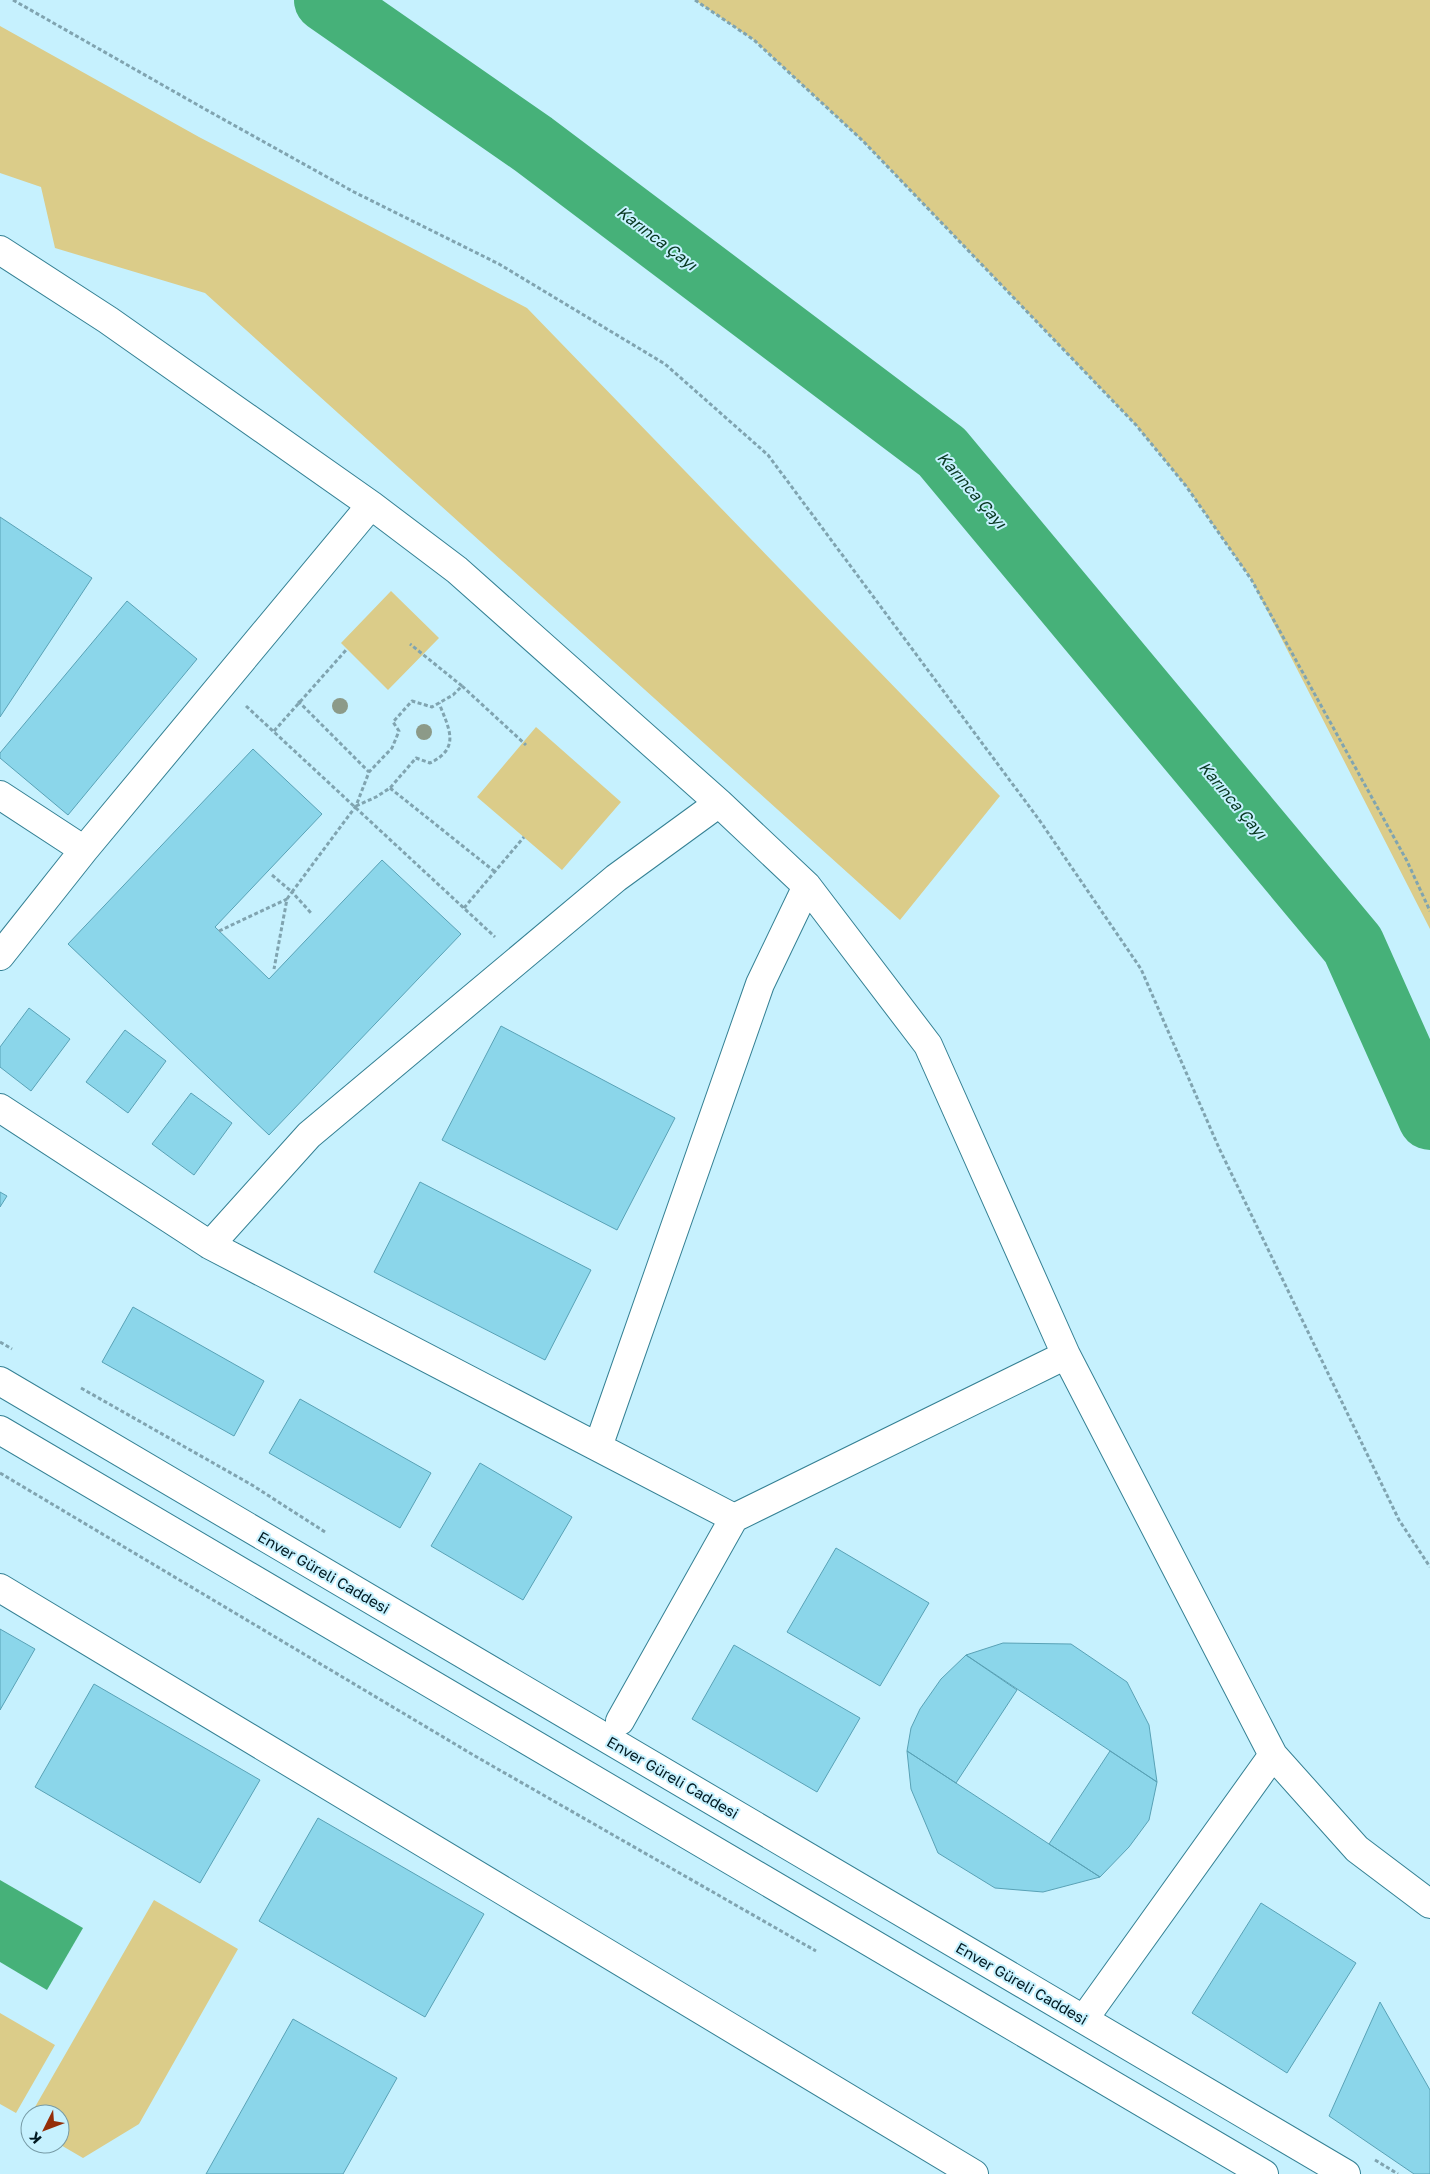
<svg xmlns="http://www.w3.org/2000/svg" width="1430" height="2174" font-family="'Golos Text',sans-serif">
<rect width="100%" height="100%" fill="#c6f1fe"/>
<path fill="#dbcc89" d="M695,0H1430V929L1251,579L1186,486L1136,425L863,141L754,40Z
M0,26L199,137L527,308L1000,796L900,920L205,293L55,248L41,187L0,173Z
M391,591L439,638L388,690L341,643Z
M536,727L621,802L562,870L477,797Z
M154,1900L238,1949L139,2124L83,2158L59,2144L60,2114H31Z
M0,2013L55,2045L16,2113L0,2104Z"/>
<path fill="#46b179" d="M0,1880L83,1928L47,1990L0,1962Z"/>
<g fill="none" stroke-linecap="round" stroke-linejoin="round">
<path stroke="#46b179" stroke-width="64" d="M326,0L533,144L942,452L1353,945L1430,1118"/>
</g>
<path fill="#8bd6ea" stroke="#59a2b6" d="M0,517L92,578L0,717Z
M127,601L197,659L68,815L0,758V753Z
M253,749L322,814L215,927L269,979L382,860L461,934L269,1135L68,944Z
M29,1008L70,1039L31,1091L0,1067V1047Z
M501,1026L675,1118L617,1230L442,1140Z
M125,1030L166,1061L128,1113L86,1082Z
M191,1093L232,1123L194,1175L152,1144Z
M420,1182L591,1270L545,1360L374,1272Z
M0,1192L7,1196L0,1207Z
M133,1307L264,1381L234,1436L102,1362Z
M300,1399L431,1473L400,1528L269,1453Z
M480,1463L572,1517L523,1600L431,1546Z
M836,1548L929,1603L880,1686L787,1632Z
M0,1629L35,1649L0,1710Z
M1003,1643L1071,1644L1127,1682L1149,1725L1157,1782L966,1655Z
M734,1645L860,1718L817,1792L692,1719Z
M966,1655L1017,1690L956,1783L907,1751L911,1728L920,1709L941,1679Z
M94,1684L260,1780L200,1883L35,1787Z
M907,1751L1049,1844L1100,1877L1043,1892L995,1888L938,1853L911,1789Z
M1110,1751L1157,1782L1149,1820L1129,1847L1100,1877L1049,1844Z
M318,1818L484,1914L425,2017L259,1921Z
M1261,1903L1356,1963L1287,2073L1192,2013Z
M1380,2002L1430,2090V2174H1414L1329,2116Z
M293,2019L397,2078L343,2174H206Z"/>
<g fill="none" stroke-linecap="round" stroke-linejoin="round">
<g stroke="#358194" stroke-width="30">
<path id="minor" d="M0,250L108,320L371,505
M0,795L84,850
M0,956L84,850L371,505L457,570L719,803
M0,1108L210,1245
M1066,1355L1273,1755L1357,1849L1430,1904
M598,1447L760,984L807,886
M0,1588L974,2174
M620,1721L734,1518L1066,1355L928,1045L807,886L719,803L616,878L309,1135L210,1245L734,1518
M1084,2019L1273,1755"/>
</g>
<g stroke="#358194" stroke-width="30">
<path id="primary" d="M0,1381L1346,2174
M0,1430L1264,2174"/>
</g>
<path stroke="#80a4b0" stroke-width="3" stroke-dasharray="4 2.5" stroke-linecap="butt" d="M13,0L203,108L354,192L499,264L665,364L768,455L1040,821L1141,969L1219,1148L1399,1520L1430,1567
M695,0L754,40L863,141L1136,425L1186,486L1251,579L1407,861L1430,911
M462,686L526,745
M298,701L369,772
M246,706L495,937
M274,731L347,649
M390,788L494,871
M356,806L376,797L390,788L416,758L430,763C461,748 449,729 439,703
M272,875L292,892L356,806L369,772L392,748L399,731L393,722L412,701L432,707L453,695L462,686L410,644
M287,899L292,892L312,914
M464,908L524,837
M219,931L287,899L274,969
M0,1342L12,1349
M81,1388L252,1485L325,1532
M0,1473L475,1756L816,1951
M1375,2160L1398,2174"/>
<use href="#minor" stroke="#fff" stroke-width="28"/>
<use href="#primary" stroke="#fff" stroke-width="28"/>
</g>
<g fill="#8c9a88">
<circle cx="340" cy="706" r="8"/>
<circle cx="424" cy="732" r="8"/>
</g>
<g text-anchor="middle" dominant-baseline="central" stroke-width="4" stroke-linejoin="round" paint-order="stroke">
<g font-size="15" fill="#001921" stroke="#c6f1fe">
<text transform="translate(324 1572) rotate(30)">Enver Güreli Caddesi</text>
<text transform="translate(673 1777) rotate(30)">Enver Güreli Caddesi</text>
<text transform="translate(1022 1983) rotate(30)">Enver Güreli Caddesi</text>
</g>
<g font-size="16" font-style="italic" fill="#083720" stroke="#c6f1fe">
<text transform="translate(657 238) rotate(37)">Karınca Çayı</text>
<text transform="translate(972 490) rotate(49)">Karınca Çayı</text>
<text transform="translate(1233 800) rotate(50)">Karınca Çayı</text>
</g>
</g>
<g transform="translate(45 2129) rotate(228)"><circle r="24" fill="#c6f1fe" stroke="#779ba6"/>
<path d="M0-4L9 19L0 12L-9 19Z" fill="#942e08"/>
<text y="-8" font-size="14" font-weight="bold" text-anchor="middle" fill="#001921">K</text>
</g>
</svg>
